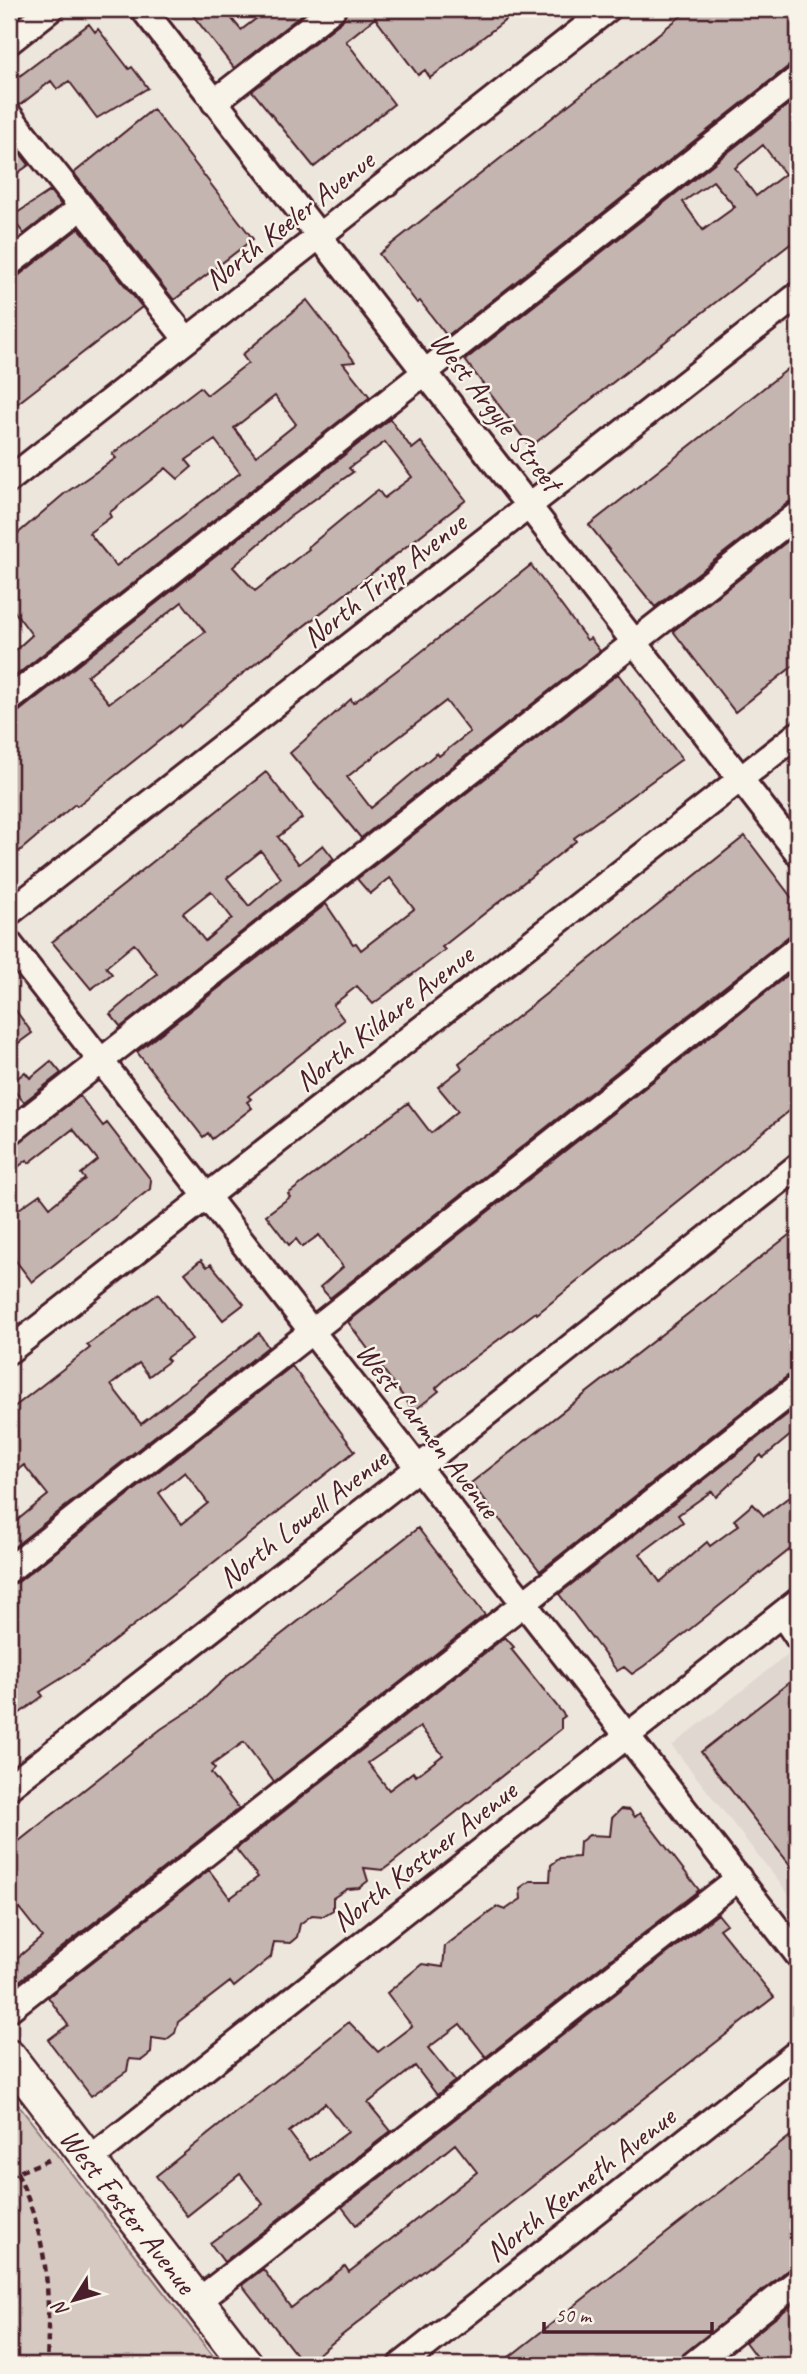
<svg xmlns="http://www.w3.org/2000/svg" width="807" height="2374" font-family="Caveat,sans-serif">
<rect width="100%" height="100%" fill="#ece6dd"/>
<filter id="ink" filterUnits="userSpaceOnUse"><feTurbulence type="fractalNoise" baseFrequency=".0143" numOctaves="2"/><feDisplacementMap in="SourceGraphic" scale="14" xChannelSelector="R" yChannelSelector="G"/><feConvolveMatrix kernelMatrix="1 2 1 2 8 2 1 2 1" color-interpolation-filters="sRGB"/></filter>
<g filter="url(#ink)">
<path fill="#e0d7d0" d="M798,1646V1906L672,1746Z"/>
<path fill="#d5c9c2" stroke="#907476" stroke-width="2" d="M9,2093L220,2365H9Z"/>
<path fill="#c4b5b0" stroke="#4a1f2b" stroke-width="2" fill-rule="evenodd" d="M188,9H224L241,30L269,9H309L234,68Z
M348,9H520L430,78L425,70L418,75L375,18L346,41L394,104L314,167L252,91L342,21Z
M690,9H798V63L789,66L447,336L420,301L417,303L379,254Z
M89,24L95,32L98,29L129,69L132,67L148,88L97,118L69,81L57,89L51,81L20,105L9,100V84Z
M798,97V238L530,447L465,360ZM763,145L785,174L756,196L735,168ZM713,181L735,207L703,230L683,202Z
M153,109L253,239L174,300L74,173Z
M9,139L29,165L9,179Z
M50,191L61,205L24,234L11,217Z
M79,228L142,307L9,410V279L18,276Z
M307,300L355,362L343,363L370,397L9,681V656L32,635L9,604V541L64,494L116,458L112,454L200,387L207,395L248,363L242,355ZM275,396L296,424L256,456L234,428ZM215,440L240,473L116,566L89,533L111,517L109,513L166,468L178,479L192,467L186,460Z
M798,361V499L789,502L655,607L589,525Z
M390,419L412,449L421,442L466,500L232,682L180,727L179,725L77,806L75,804L9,860V715L18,712ZM385,442L412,477L384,498L378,490L371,495L308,547L309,549L255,591L233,567L288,518L353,472L349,468ZM182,602L205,632L109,703L87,676Z
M798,533V662L735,712L673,631Z
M531,565L587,640L590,638L600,651L361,838L290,753L351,699L353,703L360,698L416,656ZM446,701L470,732L439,756L437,753L371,808L347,777Z
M618,674L682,759L574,838L576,841L442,947L445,950L373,1004L357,986L333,1005L344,1020L248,1096L251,1099L247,1102L252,1108L212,1139L208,1133L203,1137L137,1052L326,904L353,944L356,943L361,950L414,909L390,878L370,894L357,879Z
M266,772L302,818L278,837L299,864L323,845L334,859L121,1027L110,1014L157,974L137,947L134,944L106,967L112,974L91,989L52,942ZM261,851L281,878L249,906L227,878ZM211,891L232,918L205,941L183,913Z
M745,836L798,906V933L789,936L330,1298L320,1287L343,1267L319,1235L302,1247L296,1239L289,1245L266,1215L290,1197L288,1194L408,1103L431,1133L458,1111L438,1087L462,1068L459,1063Z
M798,967V1104L537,1314L536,1312L447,1378L436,1388L439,1391L414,1411L348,1322Z
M9,1001L32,1033L9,1050Z
M51,1061L61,1073L24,1102L9,1085L25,1072L30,1078Z
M80,1096L103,1126L107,1123L151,1180L150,1189L32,1282L9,1252V1216L40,1194L50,1207L85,1179L81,1174L98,1160L73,1129L29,1163L27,1160L9,1174V1150Z
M798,1228V1291L791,1297L798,1310V1372L789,1375L540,1571L471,1483Z
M201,1260L207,1267L211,1264L244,1304L223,1320L185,1273Z
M158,1294L192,1339L166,1358L169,1361L149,1376L139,1363L111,1385L141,1424L259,1333L268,1347L9,1551V1527L48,1495L24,1465L9,1477V1411L90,1348L87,1345Z
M292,1366L355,1451L86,1663L40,1692L43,1696L9,1721V1585L18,1582ZM185,1472L208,1503L182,1524L159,1493Z
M798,1406V1429L763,1458L761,1455L716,1497L712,1491L678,1515L683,1522L640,1554L660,1582L707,1542L710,1546L739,1525L734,1520L753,1504L764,1516L789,1497L798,1509V1543L644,1666L632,1674L624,1667L617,1671L559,1594Z
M418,1528L485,1615L274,1782L244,1742L212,1765L215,1769L211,1773L239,1809L9,1989V1965L42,1937L19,1908L9,1916V1849L161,1729L195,1707L228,1676Z
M505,1637L514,1647L511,1649L565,1716L561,1719V1729L391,1864L383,1870L364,1868L368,1881L359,1888L347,1889L333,1898V1910L323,1916L312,1915L300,1924L297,1937L290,1943L274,1942L271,1957L234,1987L230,1982L178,2022L175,2033L166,2040L152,2038L151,2053L142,2060L129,2059L127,2071L91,2096L48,2040L68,2025L48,1997L209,1870L230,1898L258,1877L236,1849ZM420,1727L443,1755L416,1776L413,1772L389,1790L368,1763Z
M791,1681L798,1691V1875L701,1752Z
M621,1809L630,1810L635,1817L640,1813L699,1890L486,2057L460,2024L428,2048L455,2081L437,2095L415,2066L368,2103L391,2131L224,2262L210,2243L263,2204L240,2174L187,2216L156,2176L349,2022L378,2052L412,2026L387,1993L422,1964L443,1967L445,1946L497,1907L505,1910L521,1899L520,1888L530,1881H550L551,1865L560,1858L579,1857L580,1842L589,1835L610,1836L612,1818ZM325,2103L348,2132L310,2160L289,2132Z
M718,1914L726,1924L719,1929L774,1997L304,2365L242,2285L263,2269L291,2308L345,2266L349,2272L477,2172L455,2144L356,2225L342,2207Z
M798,2130V2266L789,2269L671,2365H499Z
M798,2300V2365H762L745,2342Z"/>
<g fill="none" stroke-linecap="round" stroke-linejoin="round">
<g stroke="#4a1f2b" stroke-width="30">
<path id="minor" d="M143,9L798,853
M9,42L51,9
M214,102L333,9
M9,115L187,340
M9,264L82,207
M9,480L608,9
M9,700L798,78
M9,913L798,295
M9,943L798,1955
M9,1133L798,514
M9,1351L798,734
M9,1570L798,948
M782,1614L798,1638
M9,1787L418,1468L798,1166
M9,2009L798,1387
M89,2160L798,1601
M198,2301L739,1878
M401,2365L798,2052
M692,2365L798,2281"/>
</g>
<g stroke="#4a1f2b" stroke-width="37">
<path id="major" d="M9,2056L247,2365"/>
</g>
<path stroke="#4a1f2b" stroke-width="4.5" stroke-dasharray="7 5" stroke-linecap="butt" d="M17,2173C49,2241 50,2292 47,2365
M9,2176L51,2159"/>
<use href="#minor" stroke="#f7f3e8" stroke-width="24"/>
<use href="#major" stroke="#f7f3e8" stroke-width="32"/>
</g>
</g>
<g text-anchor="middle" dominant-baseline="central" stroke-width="5" stroke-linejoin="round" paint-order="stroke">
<g font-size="30" fill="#4a1f2b" stroke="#f7f3e8">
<text transform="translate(289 220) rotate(-38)">North Keeler Avenue</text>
<text transform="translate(496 411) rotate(52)">West Argyle Street</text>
<text transform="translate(384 580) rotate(-38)">North Tripp Avenue</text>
<text transform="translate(384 1018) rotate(-38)">North Kildare Avenue</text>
<text transform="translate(428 1430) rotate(52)">West Carmen Avenue</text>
<text transform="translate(303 1518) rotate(-38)">North Lowell Avenue</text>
<text transform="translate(424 1856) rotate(-38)">North Kostner Avenue</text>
<text transform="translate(580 2184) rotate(-38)">North Kenneth Avenue</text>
<text transform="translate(128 2211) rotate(52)">West Foster Avenue</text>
</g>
</g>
<rect width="807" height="2374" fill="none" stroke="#f7f3e8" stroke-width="35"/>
<rect x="18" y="18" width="772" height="2339" fill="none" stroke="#4a1f2b" stroke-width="2.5" filter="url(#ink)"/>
<g transform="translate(74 2300) rotate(233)" stroke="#f7f3e8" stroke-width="5" paint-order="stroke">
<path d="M0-5L12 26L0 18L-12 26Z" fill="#4a1f2b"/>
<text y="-10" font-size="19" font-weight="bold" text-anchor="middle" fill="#4a1f2b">N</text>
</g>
<path d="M544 2322v10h168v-10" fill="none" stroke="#4a1f2b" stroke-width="3.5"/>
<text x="555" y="2322" font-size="21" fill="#4a1f2b" stroke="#f7f3e8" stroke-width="5" paint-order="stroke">50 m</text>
</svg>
